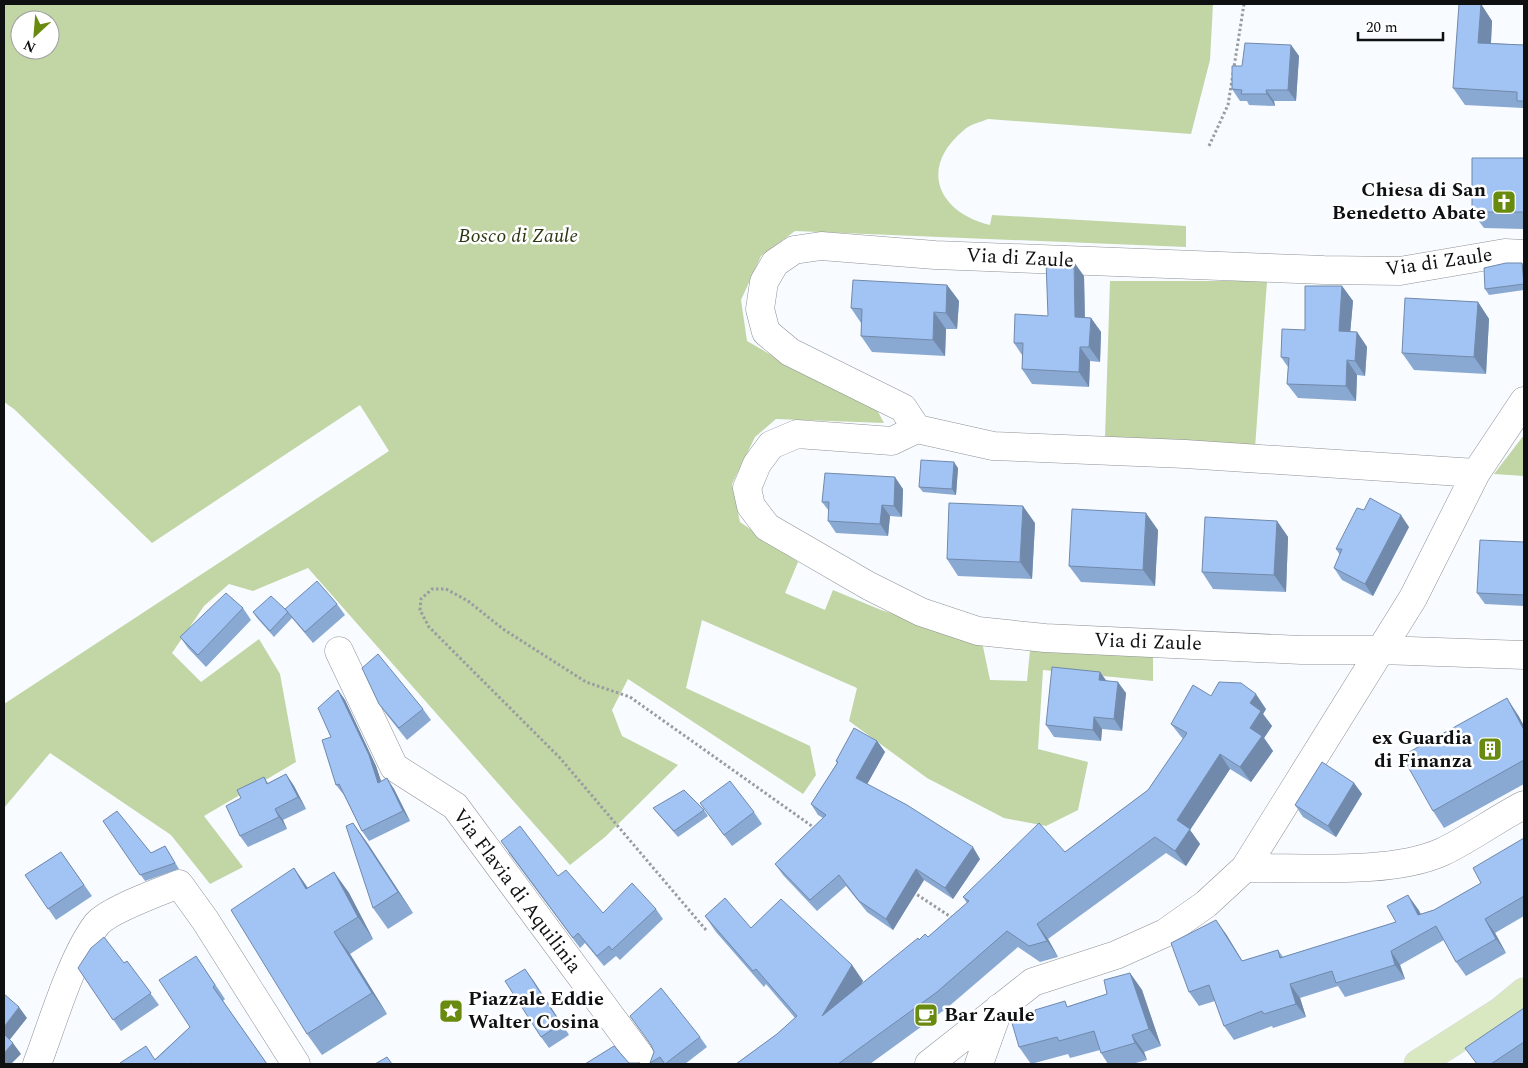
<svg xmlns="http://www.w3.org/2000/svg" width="1528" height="1068" font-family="Spectral,serif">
<rect width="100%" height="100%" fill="#f8fbff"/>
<path fill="#c1d5a5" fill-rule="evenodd" d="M4,4H1213L1210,60L1191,134L988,119C981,122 970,124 964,130C918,168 938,212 990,225L992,215L1186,226V247L795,231L761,256L741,300L747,341L785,363L875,406L884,423L776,419L755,437L732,484L740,522L798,562L785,593L825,610L833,590L881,610L982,642L990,680L1027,681L1030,650L1153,657V681L1043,670L1038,749L1088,762L1078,810L1046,826L1004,818L927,778L849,721L857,688L702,620L686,688L810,746L816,775L803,794L628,679L612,710L622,736L678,765L605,837L570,865L308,568L253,591L229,584L204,606L172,653L201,682L259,639L280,674L296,762L204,816L243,867L210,884L171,835L50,753L4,808V704L389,451L360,405L152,543L14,409L4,402ZM20,20H50V50H20Z
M1110,281H1267L1255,448L1105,438Z
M1524,435V476L1494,474Z"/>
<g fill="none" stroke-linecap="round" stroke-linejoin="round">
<g stroke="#8f9195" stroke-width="29">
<path id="minor" d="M917,429L892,441L797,434L771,445L757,464L747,488L751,506L767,527L869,586L921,612L978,631L1045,638L1301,650H1381L1524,655
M1476,473L1185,454L993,446L917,429L903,408L790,352L766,332L760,309L764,282L775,263L794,250L821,246L935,255L1324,270L1400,271L1505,253L1524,254
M339,651L394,767L455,806L646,1064
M1245,868C1302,867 1391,875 1442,852C1470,839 1496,819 1524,805
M37,1064C52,1025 72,956 97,924C109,910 161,891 179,884L205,920L296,1064
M929,1064L1033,982L1116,955L1165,933L1206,904L1245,868L1413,598L1476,473L1524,401
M979,1064L999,1008"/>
</g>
<g stroke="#d9d9d9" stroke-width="29">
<path id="major" d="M1418,1064L1501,1011L1524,992"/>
</g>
<path stroke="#9a9da0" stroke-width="3" stroke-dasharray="2.5 2.5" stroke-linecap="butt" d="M1209,146L1228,105L1244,4
M913,892L954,919
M706,930L560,758L429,627L420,610L421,599L432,589H446L468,601L503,629L586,682L630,697L816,829"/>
<use href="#minor" stroke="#fff" stroke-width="28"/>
<use href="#major" stroke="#d9e8c0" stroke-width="28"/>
</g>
<path fill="#8aa9d2" d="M1481,4L1492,21L1491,43L1524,45V111L1523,108L1465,105L1453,88Z
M1291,45L1299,56L1296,101H1274L1275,106L1249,105L1247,101H1240L1232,89L1242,66Z
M1524,158V229L1484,228L1472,212Z
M1524,267V290L1489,295L1485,289Z
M1084,276L1085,317L1091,318L1101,332L1100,362L1090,361L1089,387L1032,384L1022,369V355L1014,343L1048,316Z
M947,285L959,301L957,329H946L945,356L872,352L861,336V323L851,308Z
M1342,286L1353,301L1350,332H1357L1367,347L1365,376L1357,375L1356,401L1298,398L1287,384L1288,367L1281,357Z
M1478,302L1489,319L1486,374L1414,370L1402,353Z
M958,468L956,495L923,492L919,487Z
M903,489L902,517L890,516L888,536L836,533L828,521L829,511L822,502Z
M1277,521L1288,537L1286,592L1213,589L1202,572Z
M1035,523L1032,579L958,576L947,559Z
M1409,527L1373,596L1342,580L1334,568L1340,555L1336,549Z
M1158,530L1155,586L1081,582L1069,566Z
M1524,542V606L1485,604L1477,593Z
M337,604L345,615L313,643L292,618L274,637L257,618L253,612Z
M243,608L251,620L206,667L188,648L180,637Z
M1100,672L1106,681L1126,693L1122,731L1102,729L1101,741L1054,737L1046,725Z
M338,690L345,700L376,766L381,781L394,789L410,821L369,841L362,831L344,795L336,785L331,737Z
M1211,696L1266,709L1263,714L1272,726L1264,738L1273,751L1251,782L1230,769L1190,830L1200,844L1186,866L1166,853L1048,939L1058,957L1040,962L1018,947L947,1008L870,1064H736L777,1034L795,1018L766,984L764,987L716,932L705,916L751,928L852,965L863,981L861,984L919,940L928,937L967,903L963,897L1065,852L1148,790L1183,739L1171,724Z
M379,704L423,709L431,720L407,740L387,715Z
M1518,715L1524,726V784L1444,828L1433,811Z
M877,741L885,752L867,784L980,859L953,899L924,880L893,930L867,912L846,886L817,911L783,875L775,864L823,818L818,815L811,804L837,763L836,761Z
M286,774L294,786L306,809L283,820L287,829L248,847L240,836L241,798L264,777L268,783Z
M1354,783L1362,794L1336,837L1303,817L1295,805Z
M700,803L754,812L762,824L732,846Z
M653,808L704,810L708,816L678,837L658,814Z
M103,821L151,853L165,846L179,869L145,881Z
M353,823L368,844L413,913L388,929L373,908Z
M1524,838V916L1495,933L1506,953L1466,976L1456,962L1444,940L1400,965L1405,979L1345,997L1338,986L1300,998L1306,1017L1273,1028L1272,1026L1234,1040L1224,1026L1215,1001L1199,1006L1189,992L1226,934L1242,961L1278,950L1283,957L1396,922L1418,909L1421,914L1434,910L1481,883Z
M61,852L92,896L56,920L25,875Z
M508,852L558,876L603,913L656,909L663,919L620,960L616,956L604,966L585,943L580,948Z
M294,868L308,888L334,872L349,893L373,939L350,954L387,1014L322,1055L307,1034Z
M196,956L225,999L223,1001L267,1064H121L155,1059L190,1027Z
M127,961L159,1005L121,1031L78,968L124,963Z
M1130,973L1142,990L1161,1046L1144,1052L1147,1060L1132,1064H1108L1101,1053L1100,1050L1070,1058L1068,1054L1031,1064L1019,1047L1069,1006L1107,994Z
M533,980L569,1035L549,1048L541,1037Z
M1524,1008V1064H1477Z
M700,1037L707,1047L685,1064H651L650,1063L654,1052Z"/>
<path fill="#7189ab" d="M1481,4L1492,21L1490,60L1478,43Z
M1291,45L1299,56L1296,101L1288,90Z
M1266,90L1274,101L1275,106L1267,94Z
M1074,262L1084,276L1085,332L1075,317Z
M1522,263L1524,267V284Z
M947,285L959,301L957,329L946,313Z
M1342,286L1353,301L1349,346L1339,331Z
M1478,302L1489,319L1486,374L1474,357Z
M934,312L946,329L945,356L933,340Z
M1091,318L1101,332L1100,362L1089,347Z
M1357,332L1367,347L1365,376L1355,361Z
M1080,347L1090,361L1089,387L1079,372Z
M1347,360L1357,375L1356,401L1346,386Z
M954,462L958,468L956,495L952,489Z
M895,477L903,489L902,517L894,506Z
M882,505L890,516L888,536L880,524Z
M1023,506L1035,523L1032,579L1020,562Z
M1146,513L1158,530L1155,586L1143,570Z
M1401,515L1409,527L1373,596L1365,584Z
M1277,521L1288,537L1286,592L1274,575Z
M1100,672L1108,683L1099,680Z
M1118,682L1126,693L1122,731L1114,719Z
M338,690L345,700L376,766L385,793L378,783Z
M1256,694L1266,709L1263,714L1272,726L1264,738L1273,751L1251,782L1240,767L1250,728V703Z
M1507,698L1518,715L1524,726V730Z
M1094,717L1102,729L1101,741L1093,730Z
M877,741L885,752L864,790L856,778Z
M1220,754L1230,769L1190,830L1200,844L1186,866L1175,851L1177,820Z
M286,774L294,786L306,809L298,797Z
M387,778L394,789L410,821L403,811Z
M1354,783L1362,794L1336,837L1328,826Z
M275,809L283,820L287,829L279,817Z
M353,823L368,844L413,913L398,892Z
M973,847L980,859L953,899L945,888Z
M294,868L309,890L306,889Z
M916,869L924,880L893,930L886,919Z
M334,872L349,893L373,939L358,917Z
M1408,895L1418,909L1428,929L1418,915Z
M1485,919L1495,933L1506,953L1496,939Z
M1216,920L1226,934L1251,975L1242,961Z
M1037,924L1048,939L1058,957L1047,941Z
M334,932L350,954L387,1014L372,993Z
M1391,951L1400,965L1405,979L1395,965Z
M852,965L863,981L832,1031L822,1016Z
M525,969L533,980L569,1035L561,1024Z
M1130,973L1142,990L1161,1046L1149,1029Z
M1290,984L1300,998L1306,1017L1296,1004Z
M19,1007L27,1018L8,1042L4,1036V1027Z
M1132,1035L1144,1052L1147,1060L1135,1043Z
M13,1043L21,1054L11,1064H4V1053Z"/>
<path fill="#a1c4f4" stroke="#7189ab" d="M1459,4H1481L1478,43L1524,45V101H1517V92L1453,88Z
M1245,43L1291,45L1288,90H1266L1267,94H1241L1242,90L1232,89V66H1242Z
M1472,158H1524V212H1472Z
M1046,261L1074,262L1075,317L1091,318L1089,347H1080L1079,372L1022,369L1023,343H1014L1015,314L1048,316Z
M1506,263H1522L1524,284L1485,289L1484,268Z
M853,280L947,285L946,313L934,312L933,340L861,336L862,309L851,308Z
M1305,286H1342L1339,331L1357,332L1355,361L1347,360L1346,386L1287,384L1289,358L1281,357L1282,329L1305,330Z
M1405,298L1478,302L1474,357L1402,353Z
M921,460L954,462L952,489L919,487Z
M825,473L895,477L894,506L882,505L880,524L828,521L829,502H822Z
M1370,498L1401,515L1365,584L1334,568L1342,549H1336L1357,508L1364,510Z
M949,503L1023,506L1020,562L947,559Z
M1072,509L1146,513L1143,570L1069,566Z
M1205,517L1277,521L1274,575L1202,572Z
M1480,540L1524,542V595L1477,593Z
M317,581L337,604L305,632L285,609Z
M226,593L243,608L198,655L180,637Z
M271,596L285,609L288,612L270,631L253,612Z
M378,654L423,709L399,728L379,704L362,668Z
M1052,667L1100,672L1099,680L1118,682L1114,719L1094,717L1093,730L1046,725Z
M1219,682L1241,683L1256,694L1250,703L1261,711L1250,728L1262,736L1240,767L1220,754L1177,820L1190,829L1175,851L1155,837L1037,924L1047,941L1029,946L1007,931L937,992L838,1064H736L777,1034L797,1016L756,969L753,971L705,916L725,898L751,928L781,899L852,965L822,1016L918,938L919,940L925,934L928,937L969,901L963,897L1039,823L1065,852L1148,790L1187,733L1171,724L1193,685L1211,696Z
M338,690L369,755L378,783L387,778L403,811L362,831L339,784L336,785L322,740L331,737L318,708Z
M1507,698L1524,730V760L1433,811L1402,756Z
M854,728L877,741L856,778L907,805L973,847L945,888L916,869L886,919L859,901L839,875L810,900L775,864L826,815L811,804L838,762L836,761Z
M1322,762L1354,783L1328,826L1295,805Z
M286,774L298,797L275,809L279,817L240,836L226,806L241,798L237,790L264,777L267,784Z
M730,781L754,812L724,835L700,803Z
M684,790L704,810L674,831L653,808Z
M117,811L151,853L165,846L175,863L140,875L103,821Z
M353,823L398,892L373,908L346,826Z
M520,826L558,876L566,870L603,913L632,883L656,909L612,950L609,946L597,956L578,933L573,938L501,841Z
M1524,838V896L1485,919L1496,939L1456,962L1436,926L1391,951L1395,965L1336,983L1332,971L1290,984L1296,1004L1264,1014L1262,1011L1224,1026L1209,985L1189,992L1171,943L1216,920L1242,961L1278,950L1280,958L1396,922L1387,906L1408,895L1418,915L1434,910L1481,883L1473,868Z
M61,852L84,885L48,909L25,875Z
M294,868L306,889L334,872L358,917L334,932L372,993L307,1034L231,910Z
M104,937L124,963L127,961L151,993L113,1020L78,968L91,948Z
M196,956L215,985L213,987L267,1064H193L192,1063L190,1064H121L120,1063L146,1046L155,1060L190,1027L159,980Z
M525,969L561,1024L541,1037L505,981Z
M1130,973L1149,1029L1132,1035L1135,1043L1101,1053L1094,1031L1059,1041L1057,1037L1019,1047L1012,1023L1036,1016L1035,1010L1065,1001L1067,1007L1107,994L1104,980Z
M661,988L700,1037L665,1064L660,1057L650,1063L654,1052L651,1045L630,1016Z
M4,994L19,1007L4,1027Z
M1524,1008V1042L1491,1064H1477L1465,1048Z
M4,1034L13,1043L4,1053Z
M614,1046L629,1063H640L638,1064H585Z
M387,1057L392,1064H375Z"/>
<defs>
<g id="church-square" transform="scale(1.25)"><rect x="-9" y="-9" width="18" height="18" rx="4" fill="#688a0f" stroke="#fff"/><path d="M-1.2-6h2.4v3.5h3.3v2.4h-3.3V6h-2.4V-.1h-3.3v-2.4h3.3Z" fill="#fff"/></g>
<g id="building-square" transform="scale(1.25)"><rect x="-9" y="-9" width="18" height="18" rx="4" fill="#688a0f" stroke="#fff"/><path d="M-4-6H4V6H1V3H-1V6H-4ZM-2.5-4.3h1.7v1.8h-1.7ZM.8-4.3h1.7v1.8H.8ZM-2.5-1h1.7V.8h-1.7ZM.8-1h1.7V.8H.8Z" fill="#fff"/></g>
<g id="sight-square" transform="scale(1.25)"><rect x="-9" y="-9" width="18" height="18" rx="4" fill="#688a0f" stroke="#fff"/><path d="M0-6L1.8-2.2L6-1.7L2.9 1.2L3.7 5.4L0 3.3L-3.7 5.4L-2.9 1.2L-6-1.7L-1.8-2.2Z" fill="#fff"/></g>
<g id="cafe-square" transform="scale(1.25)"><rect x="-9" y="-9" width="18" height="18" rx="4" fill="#688a0f" stroke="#fff"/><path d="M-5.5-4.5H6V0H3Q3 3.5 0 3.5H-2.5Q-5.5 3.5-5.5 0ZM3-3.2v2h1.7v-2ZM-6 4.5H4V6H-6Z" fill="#fff"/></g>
</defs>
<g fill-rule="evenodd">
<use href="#church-square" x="1504" y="202"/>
<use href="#building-square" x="1490" y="749"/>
<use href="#sight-square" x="451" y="1011"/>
<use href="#cafe-square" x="926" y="1015"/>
</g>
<g text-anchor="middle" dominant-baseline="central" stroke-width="5" stroke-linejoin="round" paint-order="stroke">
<g font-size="20" font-weight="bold" fill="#0f1012" stroke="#fff" text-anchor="end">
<text x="1486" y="190">Chiesa di San<tspan x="1486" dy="23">Benedetto Abate</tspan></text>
<text x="1472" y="738">ex Guardia<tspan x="1472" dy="23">di Finanza</tspan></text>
<text x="468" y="999" text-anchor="start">Piazzale Eddie<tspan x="468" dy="23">Walter Cosina</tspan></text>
<text x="944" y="1015" text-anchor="start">Bar Zaule</text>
</g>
<g font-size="20" font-style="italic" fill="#2c3a12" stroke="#fff">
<text x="518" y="236">Bosco di Zaule</text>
</g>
<g font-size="20" fill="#0f1012" stroke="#fff">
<text transform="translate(1020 258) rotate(3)">Via di Zaule</text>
<text transform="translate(1439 262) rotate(-8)">Via di Zaule</text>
<text transform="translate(1148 642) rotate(2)">Via di Zaule</text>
<text transform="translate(517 891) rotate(53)">Via Flavia di Aquilinia</text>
</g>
</g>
<rect width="1528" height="1068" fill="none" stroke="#0f1012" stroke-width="10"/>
<g transform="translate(35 35) rotate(206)"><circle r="24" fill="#ffffff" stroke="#9f9fa0"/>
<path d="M0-4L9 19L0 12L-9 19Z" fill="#688a0f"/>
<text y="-8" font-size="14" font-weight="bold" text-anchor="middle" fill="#0f1012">N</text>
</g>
<path d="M1358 32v8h85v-8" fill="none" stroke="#0f1012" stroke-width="2.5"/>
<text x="1366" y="32" font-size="15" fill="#0f1012" stroke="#ffffff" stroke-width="4" paint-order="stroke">20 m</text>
</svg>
